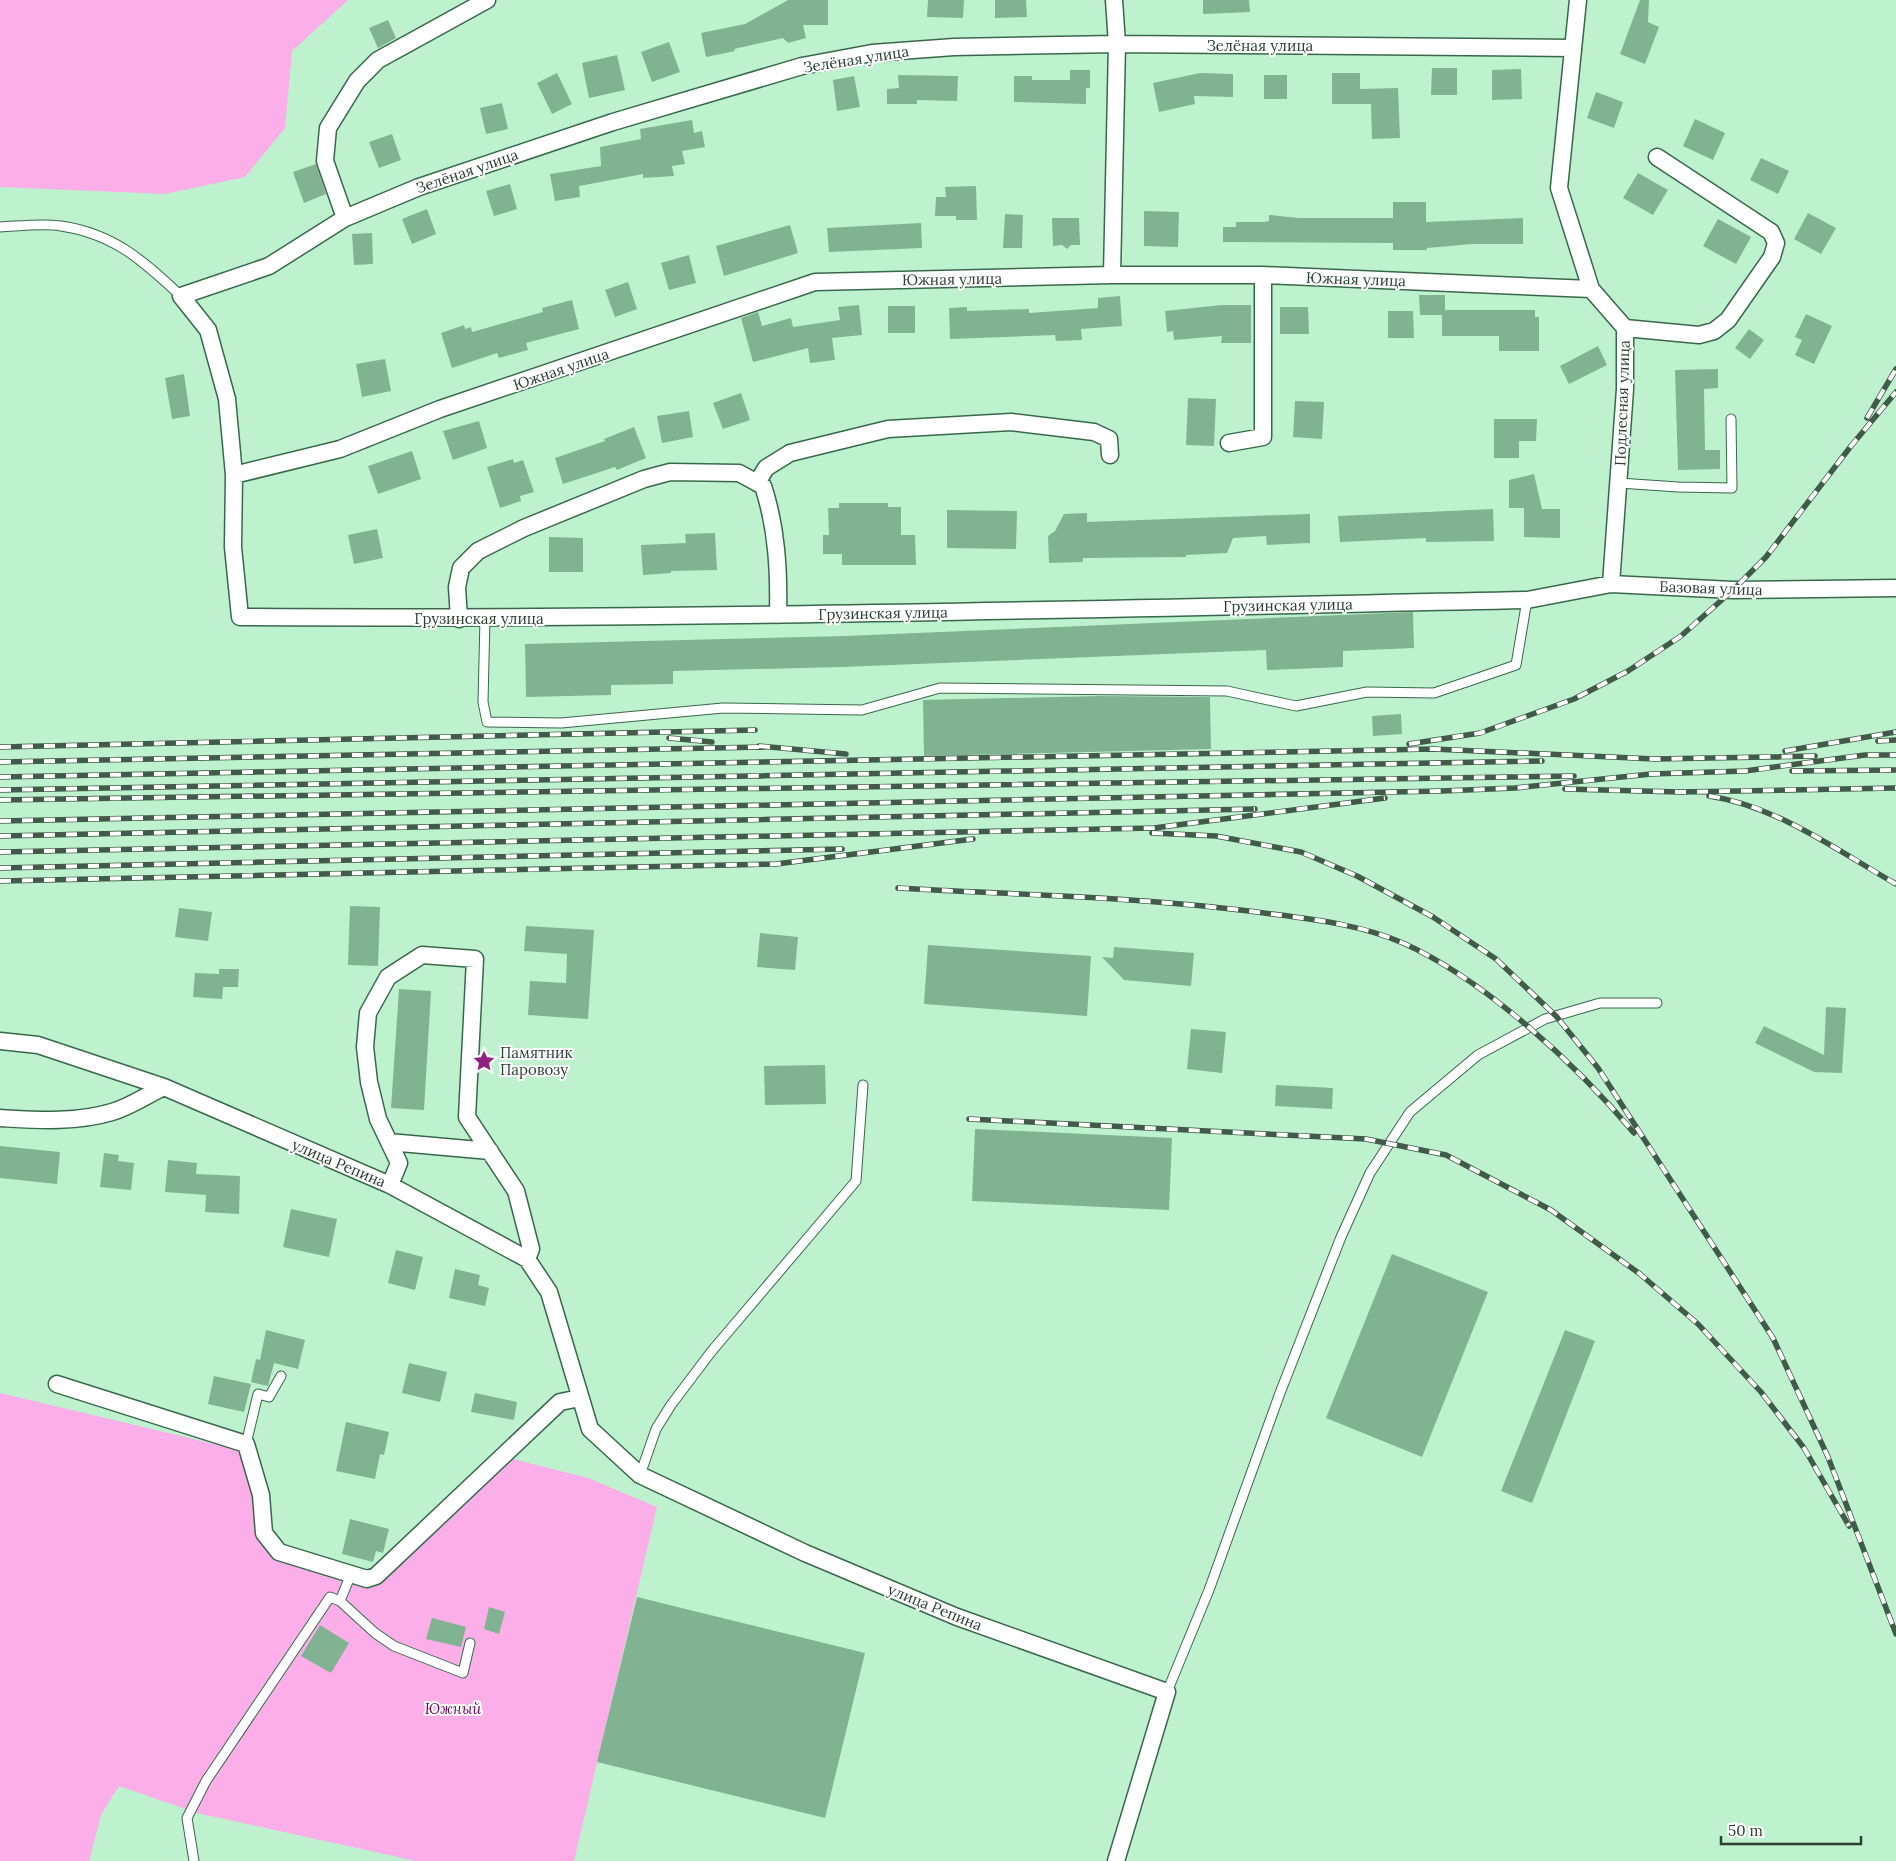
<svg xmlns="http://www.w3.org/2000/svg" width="1896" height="1861" font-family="Lora,serif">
<rect width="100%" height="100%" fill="#bef2cf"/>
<path fill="#fbaee8" d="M0,0H348L292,51L285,128L245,177L165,194L0,187Z
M0,1393L248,1452L279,1552L367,1579L509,1458L588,1478L657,1507L574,1861H416L197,1813L119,1786L101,1815L89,1861H0Z"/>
<path fill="#81b393" d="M788,0H828V25H803L806,38L788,43L783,38L734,49L735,51L706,57L701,33L745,24Z
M928,0H964L963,18L927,17Z
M995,0H1026L1027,17L995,18Z
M1203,0H1249L1250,12L1203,14Z
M1640,0H1649L1648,22L1659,27L1645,64L1620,54Z
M388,20L396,38L378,48L369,28Z
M669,42L680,72L652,82L641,52Z
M617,55L625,90L589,98L582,63Z
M1432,68H1457V95H1431Z
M1521,69L1522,99L1492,100V70Z
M1070,70H1090V88H1086V104L1014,102V76H1032V80H1070Z
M557,73L572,104L552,114L537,83Z
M1200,73L1233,74V97L1194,96L1195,104L1159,112L1153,83Z
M1332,73H1360V89L1398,88L1400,138L1372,139L1371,104H1332Z
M898,75L958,76L957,101L917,100V104H887V89L899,88Z
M1264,75H1287V99H1264Z
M854,76L860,107L837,111L833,80Z
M1596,92L1623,102L1614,128L1587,118Z
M502,103L508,129L486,134L480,108Z
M1695,119L1725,133L1713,160L1683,146Z
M692,120L694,133L702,131L705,147L682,151L685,164L672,166L674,176L643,178V174L579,186L580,197L555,201L550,174L601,166L600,147L641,139L640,129Z
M392,134L401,160L379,168L369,142Z
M1761,158L1789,171L1778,194L1750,180Z
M316,164L326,194L304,203L293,172Z
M1638,173L1668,190L1653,215L1623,198Z
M510,184L517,209L494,216L486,191Z
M976,186L977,220H956V216H935L936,197H946L945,187Z
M1393,202H1426V222L1523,218V244H1472L1427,248V250H1393V243L1223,242V227H1236V222H1264L1269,221V215L1299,218H1393Z
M427,209L436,234L412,244L402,219Z
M1144,211L1179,212L1178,247L1144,246Z
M1808,213L1836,228L1821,254L1794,239Z
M1005,214L1023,215L1022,248H1003Z
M1052,218H1079L1080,245H1071L1067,249L1062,245L1053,246Z
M1718,219L1751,237L1736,264L1703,246Z
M921,223L922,248L829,252L827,228Z
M790,225L798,253L724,276L716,246Z
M372,233L373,264L354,265L352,234Z
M689,255L696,283L669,290L661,263Z
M628,282L637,309L615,317L605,290Z
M1419,295H1445V310H1535V317H1539V351H1499V336H1442V315H1420Z
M1120,296L1122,326L1081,329L1082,340L1056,341L1055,335L950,339L949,308L967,307V311L1029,309V313L1098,308V298Z
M572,300L579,329L526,343L528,350L499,358L497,353L452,368L441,333L464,325L465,329L471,327L472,332L543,312L542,308Z
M859,305L862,335L832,338L835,360L810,363L808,348L753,362L741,318L758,312L762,326L791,318L793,327L840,320L838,307Z
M1222,305H1251V343H1221L1222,336L1174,340L1173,331L1167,332L1165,311Z
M888,306H915V333H888Z
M1280,307H1308L1309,334H1280Z
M1388,311H1413L1414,338H1388Z
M1806,314L1832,326L1814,364L1795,355L1802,340L1795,337Z
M1749,329L1764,340L1750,359L1735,348Z
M1598,346L1607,365L1569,384L1560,366Z
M385,359L391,391L362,397L356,364Z
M1718,369V388L1704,389L1705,450H1720V469L1678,470L1675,370Z
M184,374L190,416L172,419L165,378Z
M741,393L750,420L723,429L713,403Z
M1188,398L1216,399L1214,446L1186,445Z
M1295,401L1324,402L1322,439L1293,437Z
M689,411L693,437L662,443L657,416Z
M1494,419H1537L1536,441H1519V458H1494Z
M479,421L487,448L453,460L443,431Z
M634,427L646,458L617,470L615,467L563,484L555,458L605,441L604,439Z
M412,451L421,479L378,494L368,466Z
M513,459L514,463L523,460L534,492L520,496L521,501L500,508L487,467Z
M1534,474L1542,509H1560V538L1524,537V508H1509V480Z
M839,503H888V507H901V535H915L916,565H842V554H823V535H829L828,508H839Z
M1493,509L1494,541L1426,542V538L1340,542L1338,516Z
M947,510L1017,511L1016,549L947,548Z
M1087,513V522L1310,514V543L1267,545L1266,536L1233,538L1227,553L1186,555V557L1083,558V562L1049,563L1048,536L1055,531L1064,514Z
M377,529L383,558L354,564L348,535Z
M715,533L717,570L671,571V573L643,575L641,545L686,543L685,534Z
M549,537L583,538V572H549Z
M1413,612L1414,648L1343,651V667L1267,670L1266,650L842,667L673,671V684L611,685V695L526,697L525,644L846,636Z
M1099,696L1210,697L1211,749L924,756L923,700Z
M1401,714L1402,734L1373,736L1372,716Z
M350,906L380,907L378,966L348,965Z
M179,908L212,912L208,941L175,937Z
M526,926L594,930L588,1019L528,1015L530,981L566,983L567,954L524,951Z
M760,933L798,937L795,970L757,967Z
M928,945L1091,956L1087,1016L924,1004Z
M1114,947L1194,953L1191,986L1124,980L1102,957L1113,958Z
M219,969H239L238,987H223L222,999L193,997L195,973L219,974Z
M399,989L431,991L424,1110L391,1108Z
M1826,1007L1846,1008L1842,1073L1814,1072L1755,1043L1764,1026L1824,1055Z
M1191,1029L1226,1032L1222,1073L1187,1069Z
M825,1065L826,1104L765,1105L764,1066Z
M1276,1085L1333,1088L1332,1109L1275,1106Z
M975,1129L1172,1138L1169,1210L972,1201Z
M0,1146L60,1152L57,1184L0,1178Z
M104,1153L119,1155L118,1161L134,1163L131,1190L100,1187Z
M168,1160L197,1163L196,1174L240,1176L239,1214L205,1212L206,1195L165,1192Z
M291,1209L337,1219L329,1257L283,1247Z
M396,1250L423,1257L415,1290L388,1283Z
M1392,1254L1488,1292L1422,1457L1326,1418Z
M455,1269L480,1275L478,1285L489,1288L485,1306L449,1298Z
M266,1330L305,1340L298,1369L274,1363L268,1386L251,1382L256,1359L260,1360Z
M1565,1330L1595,1341L1532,1503L1501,1491Z
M409,1363L447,1372L440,1402L402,1393Z
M214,1376L251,1384L244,1412L208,1404Z
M475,1393L517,1402L514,1420L471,1412Z
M346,1422L389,1432L384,1455L380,1454L375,1479L336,1471Z
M350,1519L389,1529L383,1553L376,1551L373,1562L342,1554Z
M637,1597L865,1653L825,1818L597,1762Z
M489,1607L505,1612L499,1634L484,1629Z
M432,1618L466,1627L461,1647L426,1639Z
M320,1625L349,1643L331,1673L301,1656Z"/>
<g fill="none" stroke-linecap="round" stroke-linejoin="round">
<g stroke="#38684b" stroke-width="11">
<path id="lane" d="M0,227C20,226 42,223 61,226C115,234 143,261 181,296
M1619,483L1678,487L1732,488L1731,419
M485,618L483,702L487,722L561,723L723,708L862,710L940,688L1227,691L1296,706L1367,692L1434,693L1516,665L1527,600
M246,1444L258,1394L269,1397L281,1376
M640,1475L656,1429L671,1405L711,1352L856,1181L863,1085
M340,1601L375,1633L394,1646L463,1673L470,1643
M1167,1692L1209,1590L1280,1393L1341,1237L1370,1173L1410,1112L1478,1055L1545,1019L1600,1003H1657
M194,1861L187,1818L206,1781L330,1597L340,1601L351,1574"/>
</g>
<g stroke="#38684b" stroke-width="19">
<path id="street" d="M1578,0L1559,188L1591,289L1625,328V389L1611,584
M1573,48L1117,44L954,47L872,53L802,66L613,122L419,187L345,218L269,266L181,296L208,330L227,399L234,475L233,547L240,617C669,620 1098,609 1527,600L1611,584L1733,590L1896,588
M345,218L325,161L328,128L357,81L378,60L487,0
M1112,275L1117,44L1114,0
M1625,328L1699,335L1714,331L1728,320L1772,257L1776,243L1771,232L1657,157
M1229,443L1263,437V275
M234,475L340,449L440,409L815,282L1112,275H1263L1591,289
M757,483L766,468L790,453L888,429L1011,422L1094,432L1109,439L1110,455
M459,619L457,587L461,568L478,551L524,528L644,479L670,472L739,473L763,486C777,528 779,572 778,615
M0,1041L38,1045L164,1087L390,1185L527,1259L549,1292L590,1429L640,1475L805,1553L957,1617L1167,1692L1116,1861
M0,1118C37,1120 75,1123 112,1112C130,1107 147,1095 164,1087
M389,1142L490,1151
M390,1185L399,1163L378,1119L369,1082L365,1047L368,1013L388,977L422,955L475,959L467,1117L516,1191L531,1249L527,1259
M57,1384L246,1444L261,1495L264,1533L279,1552L367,1579L376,1576L560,1402L580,1398"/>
</g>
<use href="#lane" stroke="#fff" stroke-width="9"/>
<use href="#street" stroke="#fff" stroke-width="16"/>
<g stroke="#415b49" stroke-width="5.5">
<path id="rail" d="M1867,418L1896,369
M669,738L712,742
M1878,741L1896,740
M1409,744L1480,733L1574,699L1628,671L1681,636L1733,590L1766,557L1851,446L1896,392
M759,746L846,754
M0,747L755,730
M1785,751L1896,732
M0,762L765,747
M1792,771L1896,770
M0,777L1433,749L1655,759L1815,756
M1565,789L1680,792L1896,788
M0,790L1542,761
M1709,796C1777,806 1838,851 1896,884
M0,800L1574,776
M0,821L1442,791L1515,788L1651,774L1745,771L1865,755H1896
M1152,833L1216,836L1301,852L1357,876L1433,917L1496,959L1556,1016L1598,1068L1773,1338L1828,1457L1896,1634
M0,836L1255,809
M0,852L1154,828L1385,798
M0,868L842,849
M0,881L776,864L973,839
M898,888C1020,895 1143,897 1264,913C1311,919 1359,924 1403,943C1485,980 1577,1065 1634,1133
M969,1119L1366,1139L1446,1155L1551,1210L1640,1274L1698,1324L1761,1392L1804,1448L1849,1526"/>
</g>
<use href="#rail" stroke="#fff" stroke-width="4" stroke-dasharray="11" stroke-linecap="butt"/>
</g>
<defs>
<g id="sight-bare" transform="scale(1.725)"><path d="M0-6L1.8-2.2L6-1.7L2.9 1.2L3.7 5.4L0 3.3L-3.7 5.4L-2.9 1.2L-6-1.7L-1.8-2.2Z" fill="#92207f" stroke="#fff" stroke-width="2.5" paint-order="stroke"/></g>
</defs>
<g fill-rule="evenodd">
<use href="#sight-bare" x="484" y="1061"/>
</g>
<g text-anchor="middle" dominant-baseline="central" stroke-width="4" stroke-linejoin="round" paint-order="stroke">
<g font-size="15" fill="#2b4032" stroke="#fff">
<text x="1260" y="45">Зелёная улица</text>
<text transform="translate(856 59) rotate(-9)">Зелёная улица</text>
<text transform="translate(467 171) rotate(-19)">Зелёная улица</text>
<text transform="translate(952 279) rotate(-1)">Южная улица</text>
<text transform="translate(1356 279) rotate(2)">Южная улица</text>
<text transform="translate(561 369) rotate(-19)">Южная улица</text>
<text transform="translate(1622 403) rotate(-88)">Подлесная улица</text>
<text transform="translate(1711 588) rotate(2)">Базовая улица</text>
<text transform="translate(1288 605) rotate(-1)">Грузинская улица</text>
<text transform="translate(883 613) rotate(-1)">Грузинская улица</text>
<text x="479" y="618">Грузинская улица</text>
<text transform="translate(339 1163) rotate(23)">улица Репина</text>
<text transform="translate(935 1607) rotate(22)">улица Репина</text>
</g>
<g font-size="15" fill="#2b4032" stroke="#fff" text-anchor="start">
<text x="500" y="1052">Памятник<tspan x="500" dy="17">Паровозу</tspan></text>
</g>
<g font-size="15" font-style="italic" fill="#680a5a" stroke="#fff">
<text x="453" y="1708">Южный</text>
</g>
</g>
<path d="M1721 1836v8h140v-8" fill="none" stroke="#2b4032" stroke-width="2.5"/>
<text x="1728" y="1836" font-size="15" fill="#2b4032" stroke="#ffffff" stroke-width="4" paint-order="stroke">50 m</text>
</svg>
